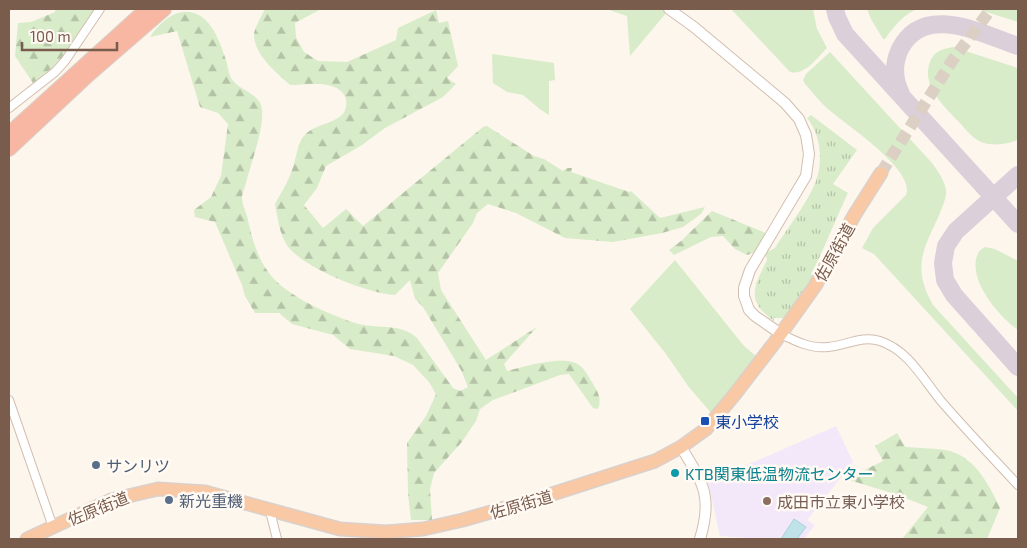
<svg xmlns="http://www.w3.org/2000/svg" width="1027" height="548" font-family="'Exo 2','Noto Sans JP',sans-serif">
<defs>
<pattern id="forest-firs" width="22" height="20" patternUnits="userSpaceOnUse" patternTransform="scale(1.25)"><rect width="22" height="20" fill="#d8ecc9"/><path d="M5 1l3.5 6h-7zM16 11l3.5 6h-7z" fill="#b4c2a5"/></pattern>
<pattern id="park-tufts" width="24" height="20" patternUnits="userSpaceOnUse" patternTransform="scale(1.25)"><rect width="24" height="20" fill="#d8ecc9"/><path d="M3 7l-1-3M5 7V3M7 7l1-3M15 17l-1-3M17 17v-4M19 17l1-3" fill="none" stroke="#b4c2a5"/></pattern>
</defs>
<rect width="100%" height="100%" fill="#fdf6ec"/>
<path fill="#f3e8fa" d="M836,426L853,462L807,520L815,525L804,539H761L720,536L708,482Z"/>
<path fill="#d8ecc9" d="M606,9H663L667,12L630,56L627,16Z
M731,9H813L817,29L827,48C818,57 805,76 790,72Z
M867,9H917C903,15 894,26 885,39H883L871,19Z
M977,9H1018V22Z
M953,47L1018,68V140C1007,144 996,146 984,143C973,140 966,129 958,121C944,106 921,86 930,62C934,51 942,49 953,47Z
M830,52L932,163C937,170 945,181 946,190C947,198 942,206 940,213C924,249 911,266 933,305L1018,398V411L874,254L862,248L873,228L906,195C916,170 846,125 828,109C820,102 812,92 805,84L803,80L806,74Z
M492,54L554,63L555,80L549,81V115L541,110L523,95L507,92L493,83Z
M985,247L995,249L1018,261V330C998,316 963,275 980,250Z
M675,260L744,346L757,357L712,414L688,386L666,354L630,309Z"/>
<path fill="url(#forest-firs)" d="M55,9H95L58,63L33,83L15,56L18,23L31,22L55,12Z
M265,9H321L295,23L296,37L304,52L318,61L347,62L396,40L398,28L436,10L439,23L448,21L458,66L447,78L456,84L443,97L385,128L362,145L326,166L317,188L304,205L323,228L346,209L363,226L483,127L487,126L534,156L544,159L563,171L567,168H572L571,172L629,192L631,191L660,218L705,207L701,214L683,227L662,233L613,242L565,238L516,213L488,204L477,213L473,223L438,273L441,290L486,360L537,327L504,364L507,371C522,367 565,354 579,365C585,369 589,377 593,384C598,392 602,399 598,409L593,408L569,374L560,375L493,400L480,409L476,421L461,443L434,473L430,489L432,520H411L408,494L407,443L426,416L436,394L429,382L413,365L394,356L350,349L333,335L292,324L279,313H255L245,296L242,285L215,222L195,217L194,210L211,197L221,176L228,124L218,113L200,107L177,31L150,37C157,26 169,14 182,12C209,9 219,39 226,60C228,66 228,72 231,78C239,91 260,93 262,109C264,129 251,163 246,183C245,187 242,193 242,198C242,203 245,210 247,216C252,239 258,263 276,281C294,299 334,317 359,324C379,329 401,323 417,338L453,388L460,391L468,387L461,370L423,307L415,299L410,280L395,295C367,293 312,271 292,251C280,240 278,219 275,204C281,193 288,182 292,170C296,160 297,145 303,137C313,124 332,125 343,114C346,110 347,103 346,99C339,78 306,85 290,85C276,72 254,55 254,34C255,27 262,15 265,9Z
M712,211L768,234L756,252L747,255L735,249L723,236L711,237L674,255L669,250L681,241Z
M897,433L905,447C918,448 932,448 945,450C973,454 989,484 1000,508L987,539H902L928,507L898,495L846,479L883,461L875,446Z"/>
<path fill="url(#park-tufts)" d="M811,115L857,150L833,184L848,193C835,220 825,248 811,274L813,276L786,318H774V321C745,300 754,287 767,260L765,253L775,248C787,229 811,198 817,178C823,159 820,133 807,118Z"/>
<path fill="#bfe3e8" stroke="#a5d3da" d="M794,519L806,527L797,539H781Z"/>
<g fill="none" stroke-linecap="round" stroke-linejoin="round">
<path stroke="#dbcfda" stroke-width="18" d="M835,9L837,17L845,34L1018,224
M901,94C894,80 893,64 900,49C924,2 982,34 1018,46
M1018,175L956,231L946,246L943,263L945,280L954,295L1018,367"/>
<path stroke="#dcd0c4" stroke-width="12" stroke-dasharray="12 6" stroke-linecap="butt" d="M881,173L952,61L991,9"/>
<g stroke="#d1beb0" stroke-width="10">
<path id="minor" d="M9,108L55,72L65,61L100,9
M781,334C795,341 811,349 828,347C845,346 862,335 880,341C908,350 923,379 941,401C966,430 992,457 1018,485
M9,400L53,527
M270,511L277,539"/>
</g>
<g stroke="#d1beb0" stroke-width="12">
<path id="tertiary" d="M669,9L694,27L785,103L799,119L806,135L809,154L806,176L750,270L744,288V296L749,310L755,316L781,334
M681,447C703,483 713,496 700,539"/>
</g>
<g stroke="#dad1cd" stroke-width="15">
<path id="trunk" d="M27,539L111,500L158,489L205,492L340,529L386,532L423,529L463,520L543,497L655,461L681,447L706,429L735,394L775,342L815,286L855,214L881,173"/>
</g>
<g stroke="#dad1cd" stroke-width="16">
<path id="motorway" d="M9,134L147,9
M9,149L88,75L164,9"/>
</g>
<use href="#minor" stroke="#fff" stroke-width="8"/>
<use href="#tertiary" stroke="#fff" stroke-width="10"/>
<use href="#trunk" stroke="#f9c8a4" stroke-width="12"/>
<use href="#motorway" stroke="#f7b7a3" stroke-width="14"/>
</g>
<rect fill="#1a4fb4" stroke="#fffaf3" stroke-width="2" x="700" y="416" width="10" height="10" rx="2.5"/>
<g fill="#5c6f8a" stroke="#fffaf3" stroke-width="2">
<circle cx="96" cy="465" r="5"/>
<circle cx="169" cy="500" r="5"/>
</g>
<circle fill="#0f9aa8" stroke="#fffaf3" stroke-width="2" cx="675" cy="473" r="5"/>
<circle fill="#8d6e63" stroke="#fffaf3" stroke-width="2" cx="767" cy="501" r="5"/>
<g text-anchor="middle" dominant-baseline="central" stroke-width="5" stroke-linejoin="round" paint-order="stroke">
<g font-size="16" fill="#7a5c4d" stroke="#fffaf3">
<text transform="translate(834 252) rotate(-61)">佐原街道</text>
<text transform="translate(521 504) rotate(-16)">佐原街道</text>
<text transform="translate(98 508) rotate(-22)">佐原街道</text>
</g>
<g font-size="16" fill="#164399" stroke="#fffaf3" text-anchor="start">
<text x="715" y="421">東小学校</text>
</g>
<g font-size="16" fill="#4e5e75" stroke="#fffaf3" text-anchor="start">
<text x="106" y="465">サンリツ</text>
<text x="179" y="500">新光重機</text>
</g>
<g font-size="16" fill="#0d838f" stroke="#fffaf3" text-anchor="start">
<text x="685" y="473">KTB関東低温物流センター</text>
</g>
<g font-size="16" fill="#785e54" stroke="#fffaf3" text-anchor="start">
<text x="777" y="501">成田市立東小学校</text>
</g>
</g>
<rect width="1027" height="548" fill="none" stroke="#7a5c4d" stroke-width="20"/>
<path d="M22 42v8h95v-8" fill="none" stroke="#7a5c4d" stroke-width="2.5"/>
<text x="30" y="42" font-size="15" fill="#7a5c4d" stroke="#fffaf3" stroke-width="4" paint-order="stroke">100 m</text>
</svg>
